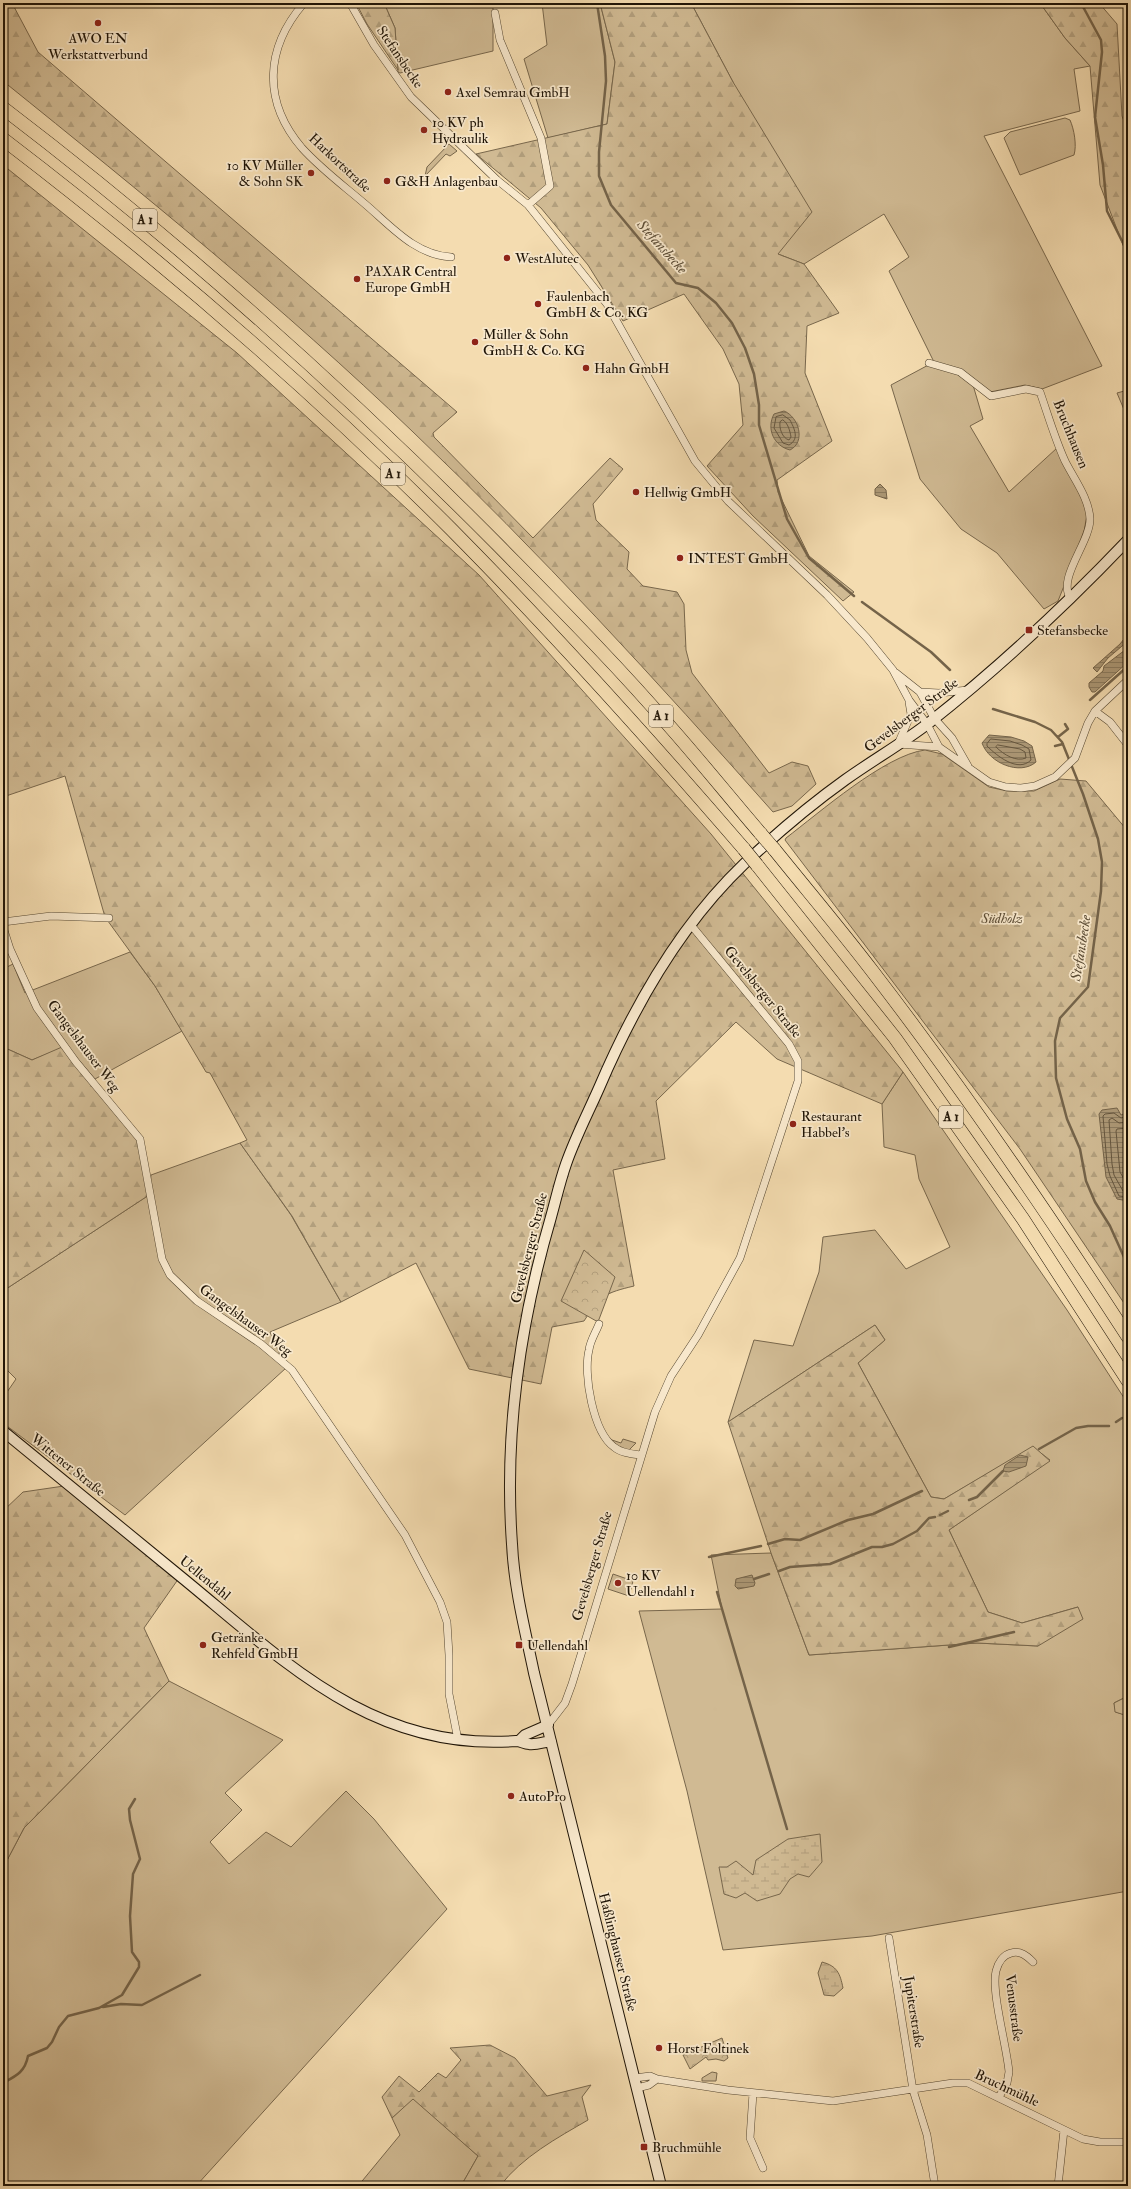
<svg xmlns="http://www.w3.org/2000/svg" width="1131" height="2189" font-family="'IM FELL Double Pica',serif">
<defs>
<pattern id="forest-firs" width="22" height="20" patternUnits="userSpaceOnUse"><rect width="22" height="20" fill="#d0ba93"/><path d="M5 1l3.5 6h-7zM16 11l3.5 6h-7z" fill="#b29f7d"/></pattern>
<pattern id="wetland-marsh" width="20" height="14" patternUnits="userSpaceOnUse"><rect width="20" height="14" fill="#d0ba93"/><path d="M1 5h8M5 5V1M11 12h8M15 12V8" fill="none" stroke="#b29f7d"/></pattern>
<pattern id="park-crowns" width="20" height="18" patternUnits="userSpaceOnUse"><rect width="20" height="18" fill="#d0ba93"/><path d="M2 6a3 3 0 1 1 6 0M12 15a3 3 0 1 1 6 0" fill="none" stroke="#b29f7d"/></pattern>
<pattern id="water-rules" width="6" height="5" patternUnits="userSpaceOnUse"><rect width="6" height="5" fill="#ac9876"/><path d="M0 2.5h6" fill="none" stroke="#8b7b5f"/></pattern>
</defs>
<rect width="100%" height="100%" fill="#f4dcb0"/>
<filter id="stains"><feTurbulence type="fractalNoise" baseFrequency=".005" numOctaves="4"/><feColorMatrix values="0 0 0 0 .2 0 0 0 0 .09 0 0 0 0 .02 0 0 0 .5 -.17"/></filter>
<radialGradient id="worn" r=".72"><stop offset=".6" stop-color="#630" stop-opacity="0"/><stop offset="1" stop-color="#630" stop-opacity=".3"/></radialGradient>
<path fill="#d0ba93" stroke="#78674c" d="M384,3H493V51L400,73L398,72L395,28Z
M542,3H600L615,62L607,124L548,138L524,59L547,45Z
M691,3H1040L1065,38L1090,66L1074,69L1080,111L984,136L1102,366L1042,389L1025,385L990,392L973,385L983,419L970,426L1009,492L1057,448L1082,499L1087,514L1083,538L1058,601L1044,609L997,553L961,529L920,479L891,385L934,362L889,271L909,257L884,214L804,264L778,254L733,82Z
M1065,118L1070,120C1074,129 1077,145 1074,155L1020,175L1004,138L1010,132Z
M449,144L457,151L450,156L446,154L425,176L427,167Z
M1128,390V419L1117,393Z
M130,952L155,986L182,1031L95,1079L67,1046L32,1060L3,1047V969L13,964L25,993Z
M903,1072L1067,1310L1128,1404V1696L1114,1703L1116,1712L1128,1716V1891L872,1936L723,1950L687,1791L639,1611L722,1609L711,1555L771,1553L809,1655L977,1643L1038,1646L1078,1607L1022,1623L988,1612L949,1530L1050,1460L1033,1447L944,1499L931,1497L858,1363L885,1340L875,1325L728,1422L754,1340L793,1346L819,1272L823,1237L875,1230L906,1269L950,1247L919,1179L915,1155L884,1147L882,1104Z
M240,1143L291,1215L341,1302L270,1332L286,1368L125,1515L3,1423V1398L16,1379L3,1366V1291L149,1195L151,1175Z
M609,1439L621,1443L623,1439L636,1443L629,1450L622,1449Z
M613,1574L633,1581L629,1596L608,1589Z
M169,1681L283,1740L225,1793L242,1810L210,1842L229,1864L266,1832L291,1847L346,1791L374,1819L447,1909L196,2186H3V1868L24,1828Z
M712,2072L717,2073L716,2081H702V2078Z
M413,2098L478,2156L461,2186H358L400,2135L392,2118Z"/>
<path fill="url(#forest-firs)" stroke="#78674c" d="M3,3H12L38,52L457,412L433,433L434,437L533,538L610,458L623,469L593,504L596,520L629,552L627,569L643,586L677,592L684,604L686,650L692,673L769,773L792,762L808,766L816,784L792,806L773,812C657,681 539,552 413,432C283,307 143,194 3,81Z
M356,3H384L395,28L398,70L367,24Z
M600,3H691L733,82L812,212L778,254L804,264L839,313L807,326L805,373L832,441L777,480L778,492L809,556L854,592L843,601L753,516L707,466L743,425L739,384L723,349L684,294L623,321L588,265L541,208L476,154L607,124L615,62Z
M1040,3H1099L1117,24L1122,116L1128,132V258L1100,185L1090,66L1065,38Z
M3,165L237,353L479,575L711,834L903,1072L882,1104L777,1059L736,1022L656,1101L665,1159L613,1170L634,1286C605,1293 601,1295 584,1321L552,1327L541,1384L469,1369L416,1263L341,1302L292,1216L240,1143L247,1140L210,1073L206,1072L155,986L105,917L65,776L3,797Z
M925,750L942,754L989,787L1007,791H1034L1060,779L1086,781L1126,829L1128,827V1309L1020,1149L785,840L786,838C819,813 885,755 925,750Z
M3,1047L32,1060L62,1047L138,1140L149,1195L3,1291Z
M875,1325L885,1340L858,1363L931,1497L944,1499L1033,1446L1050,1461L949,1530L988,1612L1022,1623L1078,1607L1083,1619L1038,1646L977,1643L809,1655L771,1553L728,1422Z
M64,1486L179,1578L144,1628L169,1681L24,1828L3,1868V1511L23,1492Z
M1128,1696V1716L1115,1712L1114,1703Z
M490,2045L515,2058L547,2096L591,2085L582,2097L588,2120C557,2138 522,2157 500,2186H461L478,2156L413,2099L392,2118L382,2097L399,2076L419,2092L438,2073L446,2078L461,2060L450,2048Z"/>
<path fill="url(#wetland-marsh)" stroke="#78674c" d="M820,1834L822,1862L809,1877L798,1874L790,1879L780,1894L757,1901L745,1893L736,1898L724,1894L719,1867H727L736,1861L753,1875L756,1860L788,1839Z
M822,1962C837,1966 840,1973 843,1988L834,1996L824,1995L818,1973Z"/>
<path fill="url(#park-crowns)" stroke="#78674c" d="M584,1250L615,1277L598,1322L561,1301Z
M722,2038L728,2058L724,2061L716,2059L708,2060L706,2057L690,2069L683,2055Z"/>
<path fill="url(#water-rules)" stroke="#746349" d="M784,411C799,417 806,442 790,450C774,446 766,429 774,414Z
M880,484L886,490L887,499L875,495V489Z
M1128,634V641L1108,658L1097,672L1093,668L1120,644Z
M1125,650H1128V662L1095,692H1092L1089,687V683L1103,671L1104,666Z
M989,735L1011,737L1024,741L1032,746L1036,762C1020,776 989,763 982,743Z
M1117,1108L1121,1115L1128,1112V1201L1117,1199L1106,1177L1099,1114L1102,1110Z
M1020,1455L1028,1457L1026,1466L1009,1472L1003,1471L1005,1465Z
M752,1575L755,1583L754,1586L738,1589L735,1586L736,1579Z"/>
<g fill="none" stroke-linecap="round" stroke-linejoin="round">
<path stroke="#66563e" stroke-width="1" d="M783,415L790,420C794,428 800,439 789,445L783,443L774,428L776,417Z
M783,420C788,423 790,431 791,437L789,440C782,438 779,428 780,422Z
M991,739L1010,741L1022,745L1029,749L1031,760C1018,773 997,756 987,746V744Z
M998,745L1020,749L1025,752L1026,758C1016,762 1004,755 996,747Z
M1128,1116L1121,1118L1114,1113L1105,1114L1103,1116L1107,1164L1110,1176L1119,1196L1128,1197
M1128,1122L1119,1123L1112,1118L1109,1120L1112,1164L1114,1175L1123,1191L1128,1192
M1128,1128L1117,1129L1116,1131L1120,1172L1128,1186"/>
<path stroke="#746349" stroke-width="2.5" d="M597,3L605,56L606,81L599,152V176L611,205L676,283L698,288L716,303L732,323L745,348L754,374L759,405V425L787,519L809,558L854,596
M1081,3L1101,40L1102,52L1095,117L1103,165L1107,211L1128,253
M862,602L931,652L950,670
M1090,700L1128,666
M993,709L1035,722L1051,730L1062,742L1083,794L1098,839L1102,862L1101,891L1088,987L1060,1018L1055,1041L1056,1078L1067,1119L1080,1149L1086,1181L1095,1202L1110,1226L1128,1266
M1058,737L1068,729L1065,724
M1055,746L1063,744
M1116,1422L1122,1418
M1039,1449L1076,1428L1088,1426H1109
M969,1500L977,1497L1003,1471
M940,1515L948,1511
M768,1544L785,1539L800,1540L848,1520L873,1514L922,1491
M709,1557L761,1546
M779,1571L790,1567L830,1564L872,1547H882L893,1544L917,1531L929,1518L935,1517
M754,1579L769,1574
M717,1592L787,1829
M949,1647L1014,1632
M103,2007L121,2004L142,2005L200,1975
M3,2083C16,2076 25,2072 28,2056L47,2048L52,2042L59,2027L68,2016L99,2008L122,1995L139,1967V1962L132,1952L130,1916L133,1874L140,1859L130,1820L129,1809L135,1799"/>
<g stroke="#544630" stroke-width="8">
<path id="street" d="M304,3C265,48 262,101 302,148C321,169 344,186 365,204C391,226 415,255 451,257
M350,3L374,45L411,97L497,180L528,205L607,304L695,461L728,501L827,595L867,638L893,670L909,700L927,724L939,747L989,782L1006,787L1021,788L1035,786L1055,777L1075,758L1088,723L1095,711L1128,680
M495,13L500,40L541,138L550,186L528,205
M929,363L960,372L991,396L1026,389L1040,392C1048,415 1055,439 1065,461C1074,479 1089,498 1090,519C1090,543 1056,579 1071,599
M896,673L920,692L934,718L952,738L968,766
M920,692L939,693L968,690
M909,702L911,714L898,744L939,747
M1095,711L1110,722L1128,745
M3,922L51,916L109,918
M3,927L10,949L37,1008L76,1062L140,1139L162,1259L170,1275L197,1301L261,1344L292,1370L405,1535L440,1602L447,1622L449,1655V1694L458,1740
M599,1324C596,1332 590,1341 589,1350C583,1374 593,1432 614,1447C621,1453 632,1454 640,1455
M548,1725L565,1703L572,1684L655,1412L671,1376L698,1335L740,1258L798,1081V1061L789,1044L691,925
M889,1938L913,2090L927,2135L935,2186
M635,2078L650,2076L657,2079L728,2090L833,2101L953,2083H968L1083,2139L1100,2142H1128
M637,2088L649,2085L657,2079
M753,2093L750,2138L763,2168
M999,2097L1007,2083L1009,2072C1007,2047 991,1992 996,1971C998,1963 1003,1955 1011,1953C1020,1950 1027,1956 1033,1962
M1058,2186L1064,2130"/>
</g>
<g stroke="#1f1406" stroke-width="12">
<path id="secondary" d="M3,1431C62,1479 121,1527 180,1576C283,1660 372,1752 516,1741C521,1741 524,1744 529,1744C536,1745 544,1742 551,1741
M519,1741L525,1735L548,1725
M661,2186L534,1673C525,1630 514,1587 512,1544C504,1433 520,1323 551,1217C556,1199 560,1181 566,1164C575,1138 588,1113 599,1088C634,1006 679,926 744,864C776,834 810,805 845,780C873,760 903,743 930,722C1001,666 1066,605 1128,540"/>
</g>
<g stroke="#1f1406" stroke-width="14">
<path id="highway" d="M3,108C180,243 341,387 498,545C557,605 617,665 672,729C702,763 731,799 761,834
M3,139C160,259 311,389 451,529C553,632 650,740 744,849
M774,849C807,890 841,930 873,972C963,1089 1047,1212 1128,1337
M757,865L895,1038L1023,1219L1128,1381"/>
</g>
<use href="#street" stroke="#f8e8cc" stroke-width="7"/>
<use href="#secondary" stroke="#f8e8cc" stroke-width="10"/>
<use href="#highway" stroke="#f4dcb0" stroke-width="13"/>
<g stroke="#1f1406" stroke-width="14" stroke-linecap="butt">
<path id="highway-bridge" d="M761,834L774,849
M744,849L757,865"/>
</g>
<use href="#highway-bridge" stroke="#f4dcb0" stroke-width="13"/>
</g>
<g fill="#8f2418" stroke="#f8e8cc" stroke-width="1.5">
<circle cx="98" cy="23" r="4"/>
<circle cx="448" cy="92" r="4"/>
<circle cx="424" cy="130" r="4"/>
<circle cx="311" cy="173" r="4"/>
<circle cx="387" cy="181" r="4"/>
<circle cx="507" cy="258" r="4"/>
<circle cx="357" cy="279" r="4"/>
<circle cx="538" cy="304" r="4"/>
<circle cx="475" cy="342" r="4"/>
<circle cx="586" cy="368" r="4"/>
<circle cx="636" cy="492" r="4"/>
<circle cx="680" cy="558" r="4"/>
<rect x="1025" y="626" width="8" height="8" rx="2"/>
<circle cx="793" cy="1124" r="4"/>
<circle cx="618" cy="1583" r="4"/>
<circle cx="203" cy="1645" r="4"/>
<rect x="515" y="1641" width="8" height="8" rx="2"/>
<circle cx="511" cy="1796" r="4"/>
<circle cx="659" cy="2048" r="4"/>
<rect x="640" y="2143" width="8" height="8" rx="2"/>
</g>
<g text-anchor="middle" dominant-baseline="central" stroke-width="3.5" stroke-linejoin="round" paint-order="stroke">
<g fill="#f8e8cc" stroke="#605441" stroke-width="1">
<rect x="133" y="209" width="24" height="22" rx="3"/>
<rect x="381" y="463" width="24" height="22" rx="3"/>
<rect x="649" y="705" width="24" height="22" rx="3"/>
<rect x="939" y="1106" width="24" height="22" rx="3"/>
</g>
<g font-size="13" font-weight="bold" fill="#1f1406">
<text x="145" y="220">A 1</text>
<text x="393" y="474">A 1</text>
<text x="661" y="716">A 1</text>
<text x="951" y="1117">A 1</text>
</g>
<g font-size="14" fill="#1f1406" stroke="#f8e8cc" text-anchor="start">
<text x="98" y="38" text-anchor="middle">AWO EN<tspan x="98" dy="16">Werkstattverbund</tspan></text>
<text x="456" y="92">Axel Semrau GmbH</text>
<text x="432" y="122">10 KV ph<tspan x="432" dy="16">Hydraulik</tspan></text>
<text x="303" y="165" text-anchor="end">10 KV Müller<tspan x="303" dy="16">&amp; Sohn SK</tspan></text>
<text x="395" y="181">G&amp;H Anlagenbau</text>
<text x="515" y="258">WestAlutec</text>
<text x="365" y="271">PAXAR Central<tspan x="365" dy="16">Europe GmbH</tspan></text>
<text x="546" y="296">Faulenbach<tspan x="546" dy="16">GmbH &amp; Co. KG</tspan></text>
<text x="483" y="334">Müller &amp; Sohn<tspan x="483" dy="16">GmbH &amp; Co. KG</tspan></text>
<text x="594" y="368">Hahn GmbH</text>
<text x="644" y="492">Hellwig GmbH</text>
<text x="688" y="558">INTEST GmbH</text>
<text x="1037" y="630">Stefansbecke</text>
<text x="801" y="1116">Restaurant<tspan x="801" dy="16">Habbel's</tspan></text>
<text x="626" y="1575">10 KV<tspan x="626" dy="16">Uellendahl 1</tspan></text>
<text x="211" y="1637">Getränke<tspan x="211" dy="16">Rehfeld GmbH</tspan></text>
<text x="527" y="1645">Uellendahl</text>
<text x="519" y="1796">AutoPro</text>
<text x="667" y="2048">Horst Foltinek</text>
<text x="652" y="2147">Bruchmühle</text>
</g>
<g font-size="14" fill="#1f1406" stroke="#f8e8cc">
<text transform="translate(400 57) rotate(56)">Stefansbecke</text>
<text transform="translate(340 163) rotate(43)">Harkortstraße</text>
<text transform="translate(1071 434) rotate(68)">Bruchhausen</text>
<text transform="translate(911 715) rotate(-37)">Gevelsberger Straße</text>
<text transform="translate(763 992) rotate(51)">Gevelsberger Straße</text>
<text transform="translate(84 1046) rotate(53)">Gangelshauser Weg</text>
<text transform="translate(529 1248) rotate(-76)">Gevelsberger Straße</text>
<text transform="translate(246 1320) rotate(36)">Gangelshauser Weg</text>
<text transform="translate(68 1465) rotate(39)">Wittener Straße</text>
<text transform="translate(592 1566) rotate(-74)">Gevelsberger Straße</text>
<text transform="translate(205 1578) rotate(39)">Uellendahl</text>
<text transform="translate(618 1952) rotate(76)">Haßlinghauser Straße</text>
<text transform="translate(1014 2008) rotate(83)">Venusstraße</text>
<text transform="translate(914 2012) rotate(81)">Jupiterstraße</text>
<text transform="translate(1007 2088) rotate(25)">Bruchmühle</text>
</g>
<g font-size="14" font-style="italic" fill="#5d4e37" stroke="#f8e8cc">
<text x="1002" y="918">Südholz</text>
</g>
<g font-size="15" font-style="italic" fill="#5e4f38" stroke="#f8e8cc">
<text transform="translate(662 247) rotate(48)">Stefansbecke</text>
<text transform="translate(1081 948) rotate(-81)">Stefansbecke</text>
</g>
</g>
<rect width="1131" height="2189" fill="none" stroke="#f4dcb0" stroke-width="16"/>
<rect x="4" y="4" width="1123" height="2181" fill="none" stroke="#1f1406" stroke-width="2"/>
<rect x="8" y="8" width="1115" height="2173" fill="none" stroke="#1f1406"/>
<rect width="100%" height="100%" filter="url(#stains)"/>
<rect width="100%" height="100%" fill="url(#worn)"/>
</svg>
